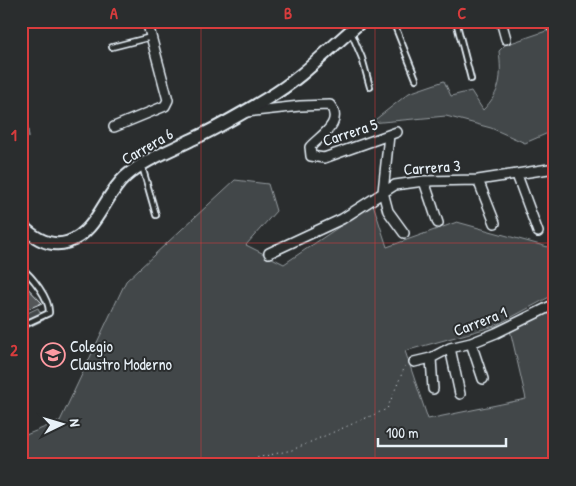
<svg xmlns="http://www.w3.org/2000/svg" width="576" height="486" font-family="'Patrick Hand',sans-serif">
<rect width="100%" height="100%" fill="#2a2d2e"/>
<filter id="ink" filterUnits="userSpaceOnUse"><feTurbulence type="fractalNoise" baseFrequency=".02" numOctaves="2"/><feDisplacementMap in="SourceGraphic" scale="10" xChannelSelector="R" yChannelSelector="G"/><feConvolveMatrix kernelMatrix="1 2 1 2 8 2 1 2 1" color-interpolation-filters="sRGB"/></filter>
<g filter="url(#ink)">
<path fill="#424648" stroke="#959ca0" d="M555,28V130L525,143L491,128L446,116L371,123L409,93L444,81L451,96L471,91L483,110C501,92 502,77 499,51L505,45Z
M24,96L29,137L21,139V97Z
M235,180L268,184L276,211L246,245L284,264L373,204L387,247L457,222L555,249V294L495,326L405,351L428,419L526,399L508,321L555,307V465H21V437L60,421L126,281Z
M38,308L44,320L21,331V316Z"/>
<path fill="#535759" stroke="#e8f1f8" d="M21,281L42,303L21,312Z"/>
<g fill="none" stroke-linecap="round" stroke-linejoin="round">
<g stroke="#e8f1f8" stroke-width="8">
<path id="service" d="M393,21L416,79
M456,21L471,79
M351,32L362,58L370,87
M112,47L151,37
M142,166L156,215
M21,268C32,276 50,299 49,313L21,326"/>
</g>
<g stroke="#e8f1f8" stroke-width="12">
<path id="minor" d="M501,21L506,39
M551,21L552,27
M246,112L300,106L330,105C344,123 321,135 310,147L311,156L324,158L397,132
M114,127L165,106L168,100L147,21
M389,135L383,192L388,211L404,233
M517,175L538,232
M478,180L495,223
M424,181L438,223
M269,253L342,219L395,185L424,181L478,180L555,168
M471,343L483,379
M450,348L460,394
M431,358L433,389
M414,362L431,358L450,348L471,343L496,333L555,304"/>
</g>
<g stroke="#e8f1f8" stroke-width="15">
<path id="tertiary" d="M21,225C34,238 50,248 68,242C97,232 104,196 125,177C144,160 169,151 191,140C218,128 243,113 268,98C304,77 330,47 362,21"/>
</g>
<path stroke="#e8f1f8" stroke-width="1" stroke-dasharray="1 4" stroke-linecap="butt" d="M251,465L256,458L292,450L387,409L406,364"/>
<use href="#service" stroke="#2a2d2e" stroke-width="4.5"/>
<use href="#minor" stroke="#2a2d2e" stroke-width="9"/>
<use href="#tertiary" stroke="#2a2d2e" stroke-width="11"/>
</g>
</g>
<path fill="none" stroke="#d83c3d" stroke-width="1" stroke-opacity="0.55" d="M201,21V465M375,21V465M21,243H555"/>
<defs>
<g id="school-ring" transform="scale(1.25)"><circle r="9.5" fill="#2a2d2e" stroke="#ff9aa2" stroke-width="1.5"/><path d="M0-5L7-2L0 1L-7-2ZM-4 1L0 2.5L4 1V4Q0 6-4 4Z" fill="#ff9aa2"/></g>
</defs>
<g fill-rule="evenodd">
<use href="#school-ring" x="53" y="355"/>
</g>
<g text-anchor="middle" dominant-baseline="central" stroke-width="4" stroke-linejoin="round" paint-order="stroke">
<g font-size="16" fill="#e8f1f8" stroke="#2a2d2e">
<text transform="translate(350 132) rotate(-18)">Carrera 5</text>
<text transform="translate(147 146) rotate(-30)">Carrera 6</text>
<text transform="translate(432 167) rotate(-4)">Carrera 3</text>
<text transform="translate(480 321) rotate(-21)">Carrera 1</text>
</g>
<g font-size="16" fill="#e8f1f8" stroke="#2a2d2e" text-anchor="start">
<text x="70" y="346">Colegio<tspan x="70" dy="18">Claustro Moderno</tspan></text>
</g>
</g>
<rect width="576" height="486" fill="none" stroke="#2a2d2e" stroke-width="55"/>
<g transform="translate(62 424) rotate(85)" stroke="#2a2d2e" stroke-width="4" paint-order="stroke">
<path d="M0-4L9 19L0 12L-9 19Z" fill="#e8f1f8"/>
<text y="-8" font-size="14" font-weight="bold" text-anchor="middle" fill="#e8f1f8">N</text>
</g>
<path d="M378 438v8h128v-8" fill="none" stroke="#e8f1f8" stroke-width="2.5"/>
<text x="386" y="438" font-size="15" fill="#e8f1f8" stroke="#2a2d2e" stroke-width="4" paint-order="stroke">100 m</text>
<rect x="28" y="28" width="520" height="430" fill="none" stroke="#d83c3d" stroke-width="2"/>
<g font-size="16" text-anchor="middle" font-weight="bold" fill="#d83c3d">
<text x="114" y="19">A</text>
<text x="288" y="19">B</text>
<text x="462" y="19">C</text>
<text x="14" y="141">1</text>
<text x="14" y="356">2</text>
</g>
</svg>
